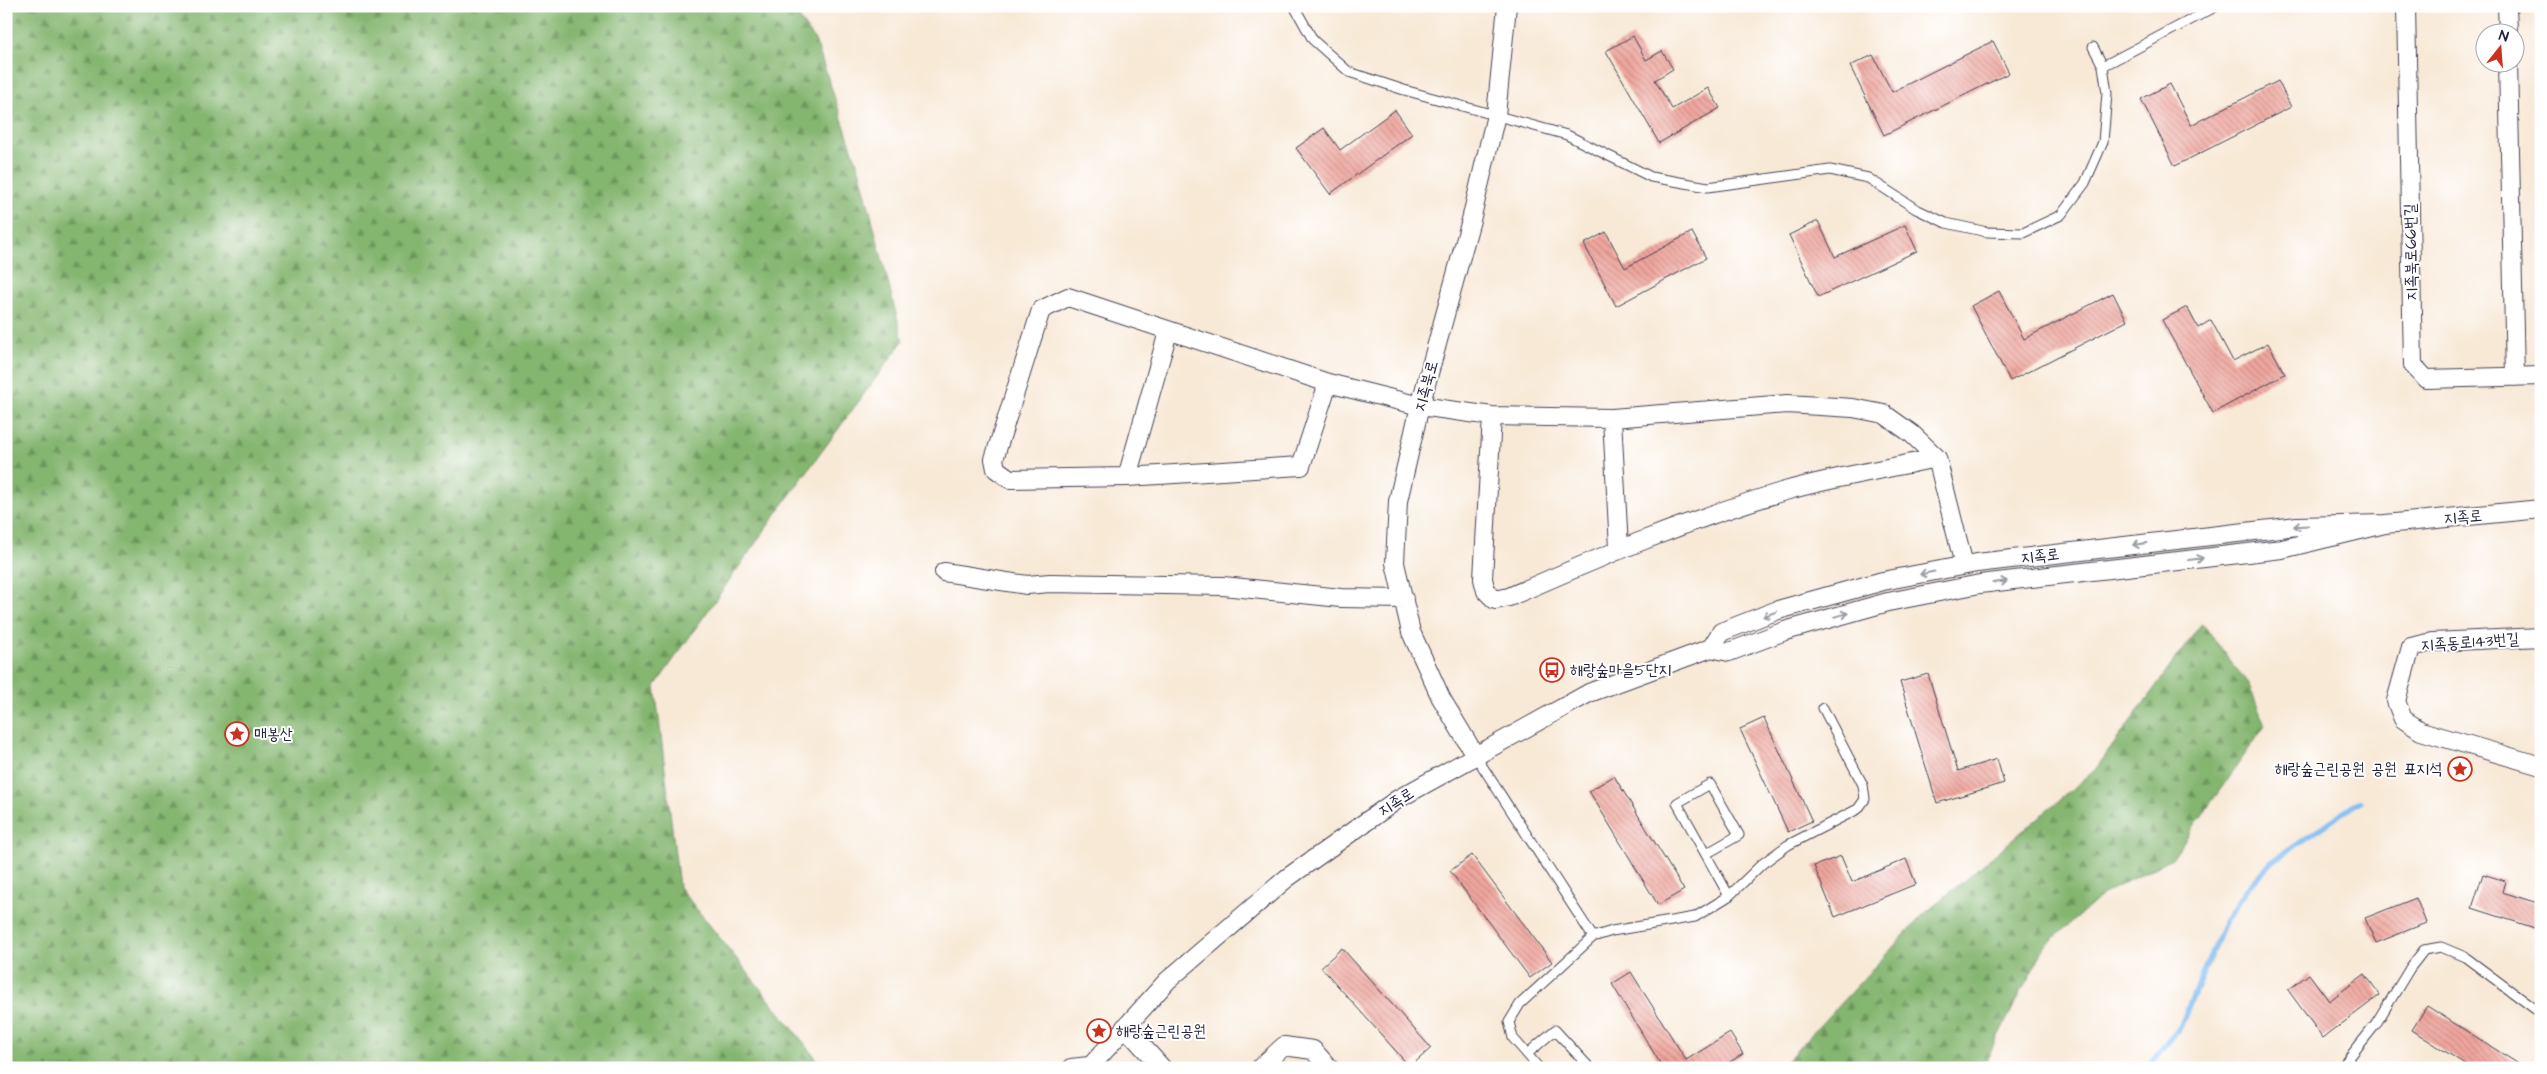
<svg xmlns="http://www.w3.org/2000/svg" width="2547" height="1074" font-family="'Architects Daughter','Poor Story',sans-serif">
<defs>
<pattern id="forest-firs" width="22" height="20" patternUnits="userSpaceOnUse" patternTransform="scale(1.25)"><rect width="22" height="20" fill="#84b66f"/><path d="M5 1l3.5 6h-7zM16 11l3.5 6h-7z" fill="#6c945c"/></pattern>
<pattern id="building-back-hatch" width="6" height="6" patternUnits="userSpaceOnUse" patternTransform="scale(1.25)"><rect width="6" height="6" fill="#f0a69e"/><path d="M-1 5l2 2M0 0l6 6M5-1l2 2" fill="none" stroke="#c28782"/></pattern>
</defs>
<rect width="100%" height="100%" fill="#fff"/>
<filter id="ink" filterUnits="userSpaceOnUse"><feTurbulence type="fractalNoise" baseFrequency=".02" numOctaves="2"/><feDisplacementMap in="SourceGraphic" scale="10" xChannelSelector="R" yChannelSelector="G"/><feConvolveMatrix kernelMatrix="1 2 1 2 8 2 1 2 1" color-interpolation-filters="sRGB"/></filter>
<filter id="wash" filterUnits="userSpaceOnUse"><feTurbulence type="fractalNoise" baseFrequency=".0096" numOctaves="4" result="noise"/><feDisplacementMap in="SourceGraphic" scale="20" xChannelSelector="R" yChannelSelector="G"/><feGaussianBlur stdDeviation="1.12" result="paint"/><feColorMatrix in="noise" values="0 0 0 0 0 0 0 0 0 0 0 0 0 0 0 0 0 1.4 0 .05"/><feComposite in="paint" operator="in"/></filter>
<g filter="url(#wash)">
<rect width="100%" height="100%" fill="#f8e9d7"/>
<path fill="url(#forest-firs)" stroke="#536c55" d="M6,6H790L815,40L860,172L903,341L781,507L655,686L679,887L824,1068H6Z
M2202,623L2249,685L2265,726L2172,858L2103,894L2045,946L1993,1046L1985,1068H1780L1922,916L2095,770Z"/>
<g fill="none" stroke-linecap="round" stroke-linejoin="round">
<path stroke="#81bdf3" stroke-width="5.5" d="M2146,1068L2180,1027L2224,923L2245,891L2272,862L2360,801"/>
</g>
<g id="blocks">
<path fill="url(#building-back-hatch)" d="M1633,36L1646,60L1662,51L1673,69L1655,80L1672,109L1708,88L1720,108L1659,143L1606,51Z
M1993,41L2009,73L1884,135L1850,66L1873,55L1892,92Z
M2278,81L2291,107L2175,166L2141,99L2170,84L2191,125Z
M1395,110L1412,134L1330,194L1296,148L1324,128L1340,150Z
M1818,221L1835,257L1905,225L1917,251L1818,297L1789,235Z
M1606,232L1625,268L1692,232L1706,258L1616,306L1584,244Z
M1999,291L2024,339L2113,293L2127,321L2010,381L1971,306Z
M2187,307L2198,328L2211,320L2233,361L2268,343L2285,374L2213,413L2162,320Z
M1928,674L1958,771L1997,759L2004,783L1937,803L1900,682Z
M1764,718L1812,821L1788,832L1740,729Z
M1614,776L1684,890L1658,905L1589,791Z
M1472,855L1552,962L1530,978L1450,871Z
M1841,856L1852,882L1906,859L1916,884L1835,917L1814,866Z
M2483,874L2505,881L2502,892L2541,904V930L2472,908Z
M2416,898L2426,923L2376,943L2365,918Z
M1342,948L1431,1048L1410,1067L1321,967Z
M1631,972L1686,1060L1730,1033L1743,1054L1720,1068H1663L1612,984Z
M2309,974L2329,1001L2365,974L2380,995L2323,1038L2288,990Z
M2427,1006L2525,1068H2471L2412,1030Z"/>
</g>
</g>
<g filter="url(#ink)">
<use href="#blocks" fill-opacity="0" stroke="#424052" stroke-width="1"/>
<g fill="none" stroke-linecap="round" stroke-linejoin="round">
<g stroke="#424052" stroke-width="11">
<path id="service" d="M1294,6L1313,40L1349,72L1404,90L1567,135L1651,177L1708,187L1830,170L1868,178L1916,209L1946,223L1987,232L2023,233L2061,215L2085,183L2103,142L2107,93L2103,66L2093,47
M2103,66L2217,6
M1475,755L1593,937
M1706,854L1739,835L1710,784L1677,803L1729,896
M1527,1054L1555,1030L1590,1068
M1539,1068L1513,1038L1509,1022L1520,1004L1593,937L1612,931L1695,917L1729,896L1762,864L1788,845L1858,809L1865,799L1863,785L1823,708
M2341,1068L2376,1024L2410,968L2424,950L2441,947L2465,957L2535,1009"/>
</g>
<g stroke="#424052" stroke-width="20">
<path id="minor" d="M2406,6L2413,365L2426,379L2541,376
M2507,6L2508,32
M2508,62L2515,377
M1328,383L1301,466L1127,477L1010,479L996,469L994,459L1041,310L1068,297L1328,383L1420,406L1492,416L1612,418L1787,404L1853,408L1884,414L1912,434L1937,458L1964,565
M1492,416L1483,579L1486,591L1495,600L1509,597C1600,557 1690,519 1785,491C1834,477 1886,469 1937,458
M1612,418L1619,548
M1127,477L1168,332
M944,572L1027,585L1050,583L1223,586L1341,598L1404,599
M2541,637L2433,642L2411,647L2396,701L2403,719L2421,731L2541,766
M1711,648L1721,632L1778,610L1883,581L1977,563L2297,526L2385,524L2541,509
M1475,755L1441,698L1411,632L1395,563L1398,501L1420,406L1471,220L1496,115L1507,6
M1125,1027L1162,1068
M1071,1068L1089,1066
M1089,1068L1167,981L1287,878L1398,799L1589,693L1711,648L1729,652L1785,631L1888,602L1980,584L2282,549L2385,524
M1260,1068L1284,1046L1313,1050L1329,1068"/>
</g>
<use href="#service" stroke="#fff" stroke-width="9"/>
<use href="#minor" stroke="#fff" stroke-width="18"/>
</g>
<defs><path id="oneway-shaft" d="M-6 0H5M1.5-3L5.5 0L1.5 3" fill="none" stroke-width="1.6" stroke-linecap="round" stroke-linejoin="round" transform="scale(1.25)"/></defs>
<g stroke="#9c9ca7">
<use href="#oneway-shaft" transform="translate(2301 526) rotate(177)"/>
<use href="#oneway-shaft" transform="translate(2140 544) rotate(173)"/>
<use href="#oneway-shaft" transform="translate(2196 559) rotate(-7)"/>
<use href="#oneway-shaft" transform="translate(1927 573) rotate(169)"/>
<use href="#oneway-shaft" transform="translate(2000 582) rotate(-7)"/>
<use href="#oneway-shaft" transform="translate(1770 614) rotate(159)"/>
<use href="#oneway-shaft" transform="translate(1841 615) rotate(-16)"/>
</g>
</g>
<defs>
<g id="bus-ring" transform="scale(1.25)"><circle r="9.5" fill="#fff" stroke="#c8321e" stroke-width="1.5"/><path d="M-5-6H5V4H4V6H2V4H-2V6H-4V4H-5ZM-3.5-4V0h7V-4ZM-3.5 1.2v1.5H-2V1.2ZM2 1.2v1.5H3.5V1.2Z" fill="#c8321e"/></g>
<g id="sight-ring" transform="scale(1.25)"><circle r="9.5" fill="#fff" stroke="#c8321e" stroke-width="1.5"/><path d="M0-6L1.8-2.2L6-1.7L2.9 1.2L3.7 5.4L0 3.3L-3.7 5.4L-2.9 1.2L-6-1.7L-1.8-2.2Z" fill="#c8321e"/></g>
</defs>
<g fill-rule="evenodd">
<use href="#bus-ring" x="1552" y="670"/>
<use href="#sight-ring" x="237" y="734"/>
<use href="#sight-ring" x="2460" y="769"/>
<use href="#sight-ring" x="1099" y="1031"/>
</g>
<g text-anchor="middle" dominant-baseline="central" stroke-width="4" stroke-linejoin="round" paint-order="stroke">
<g font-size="16" fill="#22223b" stroke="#fff">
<text transform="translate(2411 252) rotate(-91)">지족북로66번길</text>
<text transform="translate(1426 386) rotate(-75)">지족북로</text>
<text transform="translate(2463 517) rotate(-5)">지족로</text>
<text transform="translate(2040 556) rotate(-7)">지족로</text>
<text transform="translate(2470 642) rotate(-4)">지족동로143번길</text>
<text transform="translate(1396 802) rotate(-33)">지족로</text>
</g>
<g font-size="16" fill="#22223b" stroke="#fff" text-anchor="start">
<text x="1570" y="670">해랑숲마을5단지</text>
<text x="254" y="734">매봉산</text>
<text x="2442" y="769" text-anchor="end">해랑숲근린공원 공원 표지석</text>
<text x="1116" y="1031">해랑숲근린공원</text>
</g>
</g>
<rect width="2547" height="1074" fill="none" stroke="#fff" stroke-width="25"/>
<g transform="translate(2500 48) rotate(17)"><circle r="24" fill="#ffffff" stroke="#a7a7b1"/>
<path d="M0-4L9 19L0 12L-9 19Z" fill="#c8321e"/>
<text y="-8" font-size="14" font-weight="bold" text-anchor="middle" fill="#22223b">N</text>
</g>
</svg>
